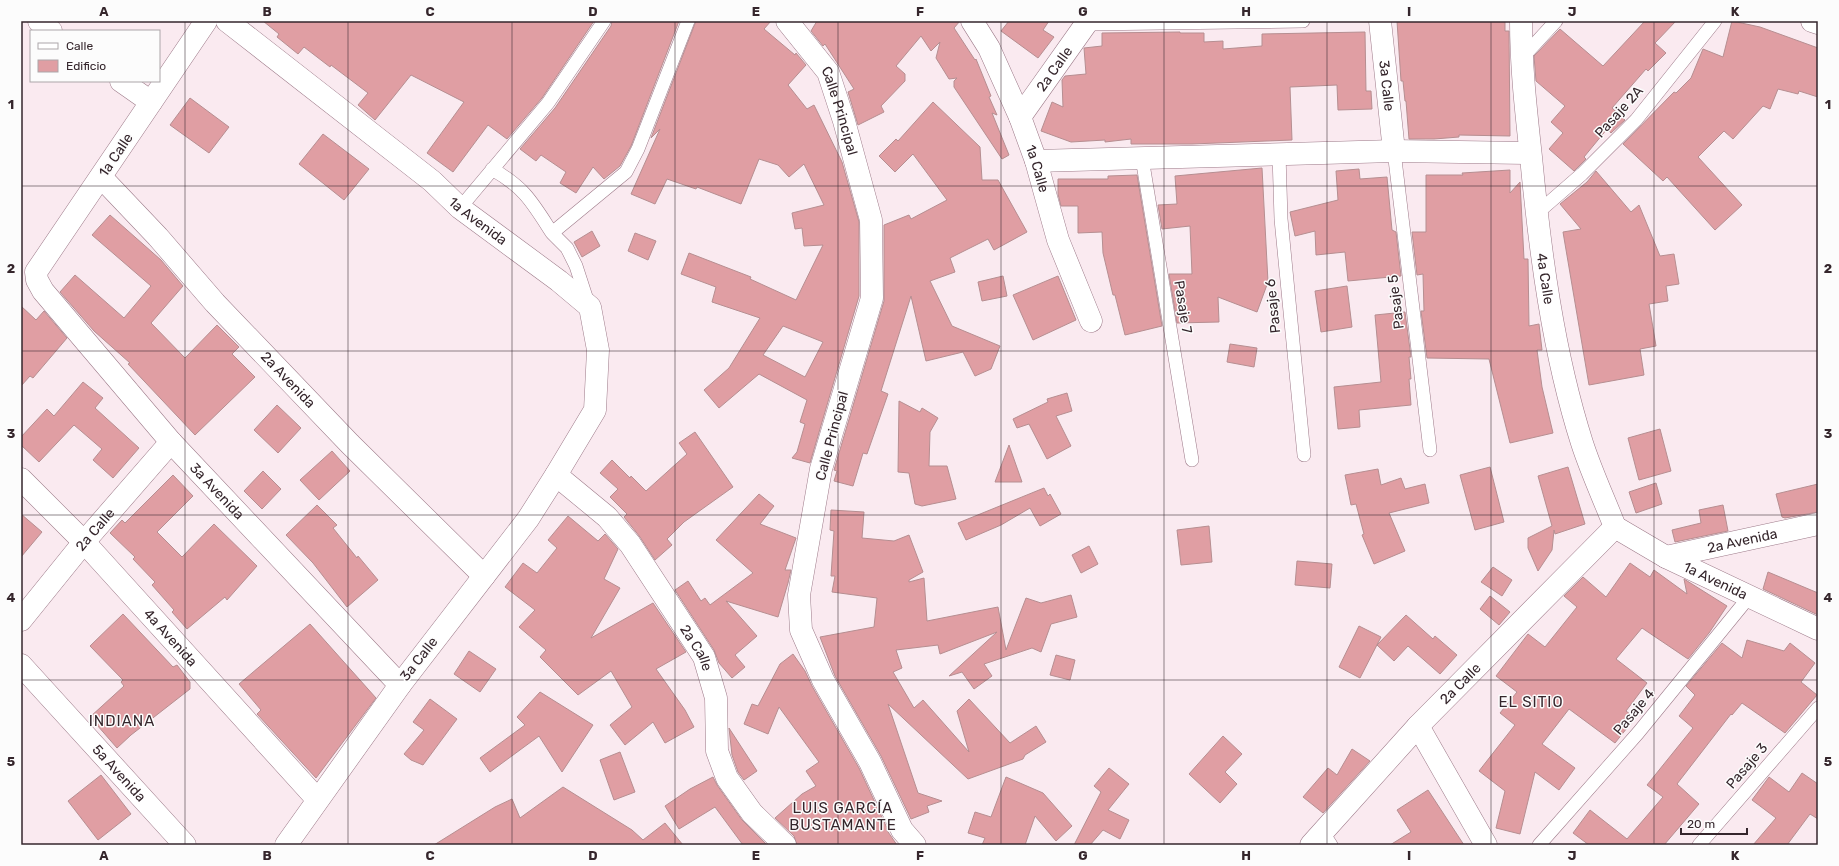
<svg xmlns="http://www.w3.org/2000/svg" width="1839" height="866" font-family="Rubik,sans-serif">
<rect width="100%" height="100%" fill="#faeaf0"/>
<path fill="#e09ea3" stroke="#b68e91" fill-rule="evenodd" d="M263,21H594L542,98L507,139L488,125L453,172L427,153L464,102L411,75L375,120L358,105L368,93L331,65L330,67L304,47L298,54L277,37L279,34Z
M612,21H679L631,146L620,166L604,179L593,167L576,193L560,183L566,172L541,155L536,161L520,149L555,108L611,26Z
M696,21H771L764,29L795,55L796,53L806,65L788,85L807,109L814,105L842,162L859,222V296L810,463L792,458L797,452L805,424L800,422L807,400L759,374L719,408L704,390L729,368L760,318L712,302L716,287L681,274L689,253L751,277L750,279L796,300L823,245L804,246L802,228L795,229L792,213L824,205L804,164L789,177L778,165L759,159L741,204L697,187L696,189L667,179L655,204L631,194L660,129L651,138ZM783,326L823,342L805,377L763,355Z
M817,21H960L954,28L975,60L976,59L991,96L989,97L997,115L992,113L1009,155L1002,159L954,87V81L957,78L949,79L936,58L940,42L931,51L921,36L896,66L905,74V81L881,106L884,112L858,125L848,92L854,89L825,44L823,46L811,31Z
M1009,21H1049L1043,30L1054,37L1038,58L1001,31Z
M1397,21H1505V31H1509L1510,136L1459,135V137L1434,139H1409L1406,101H1405L1403,81H1401Z
M1645,21H1676L1655,43L1666,53L1648,71L1646,69L1612,108L1625,120L1611,133L1607,129L1584,157L1586,159L1574,171L1549,149L1563,133L1551,122L1565,106L1536,81L1534,56L1560,29L1603,66Z
M1732,21L1760,27L1818,48V97L1799,91L1798,94L1778,89L1770,109L1763,106L1733,139L1724,131L1698,157L1742,205L1715,230L1667,177L1663,181L1623,144L1674,92L1676,93L1691,78L1703,49L1723,57Z
M1180,32V33H1204V42L1223,41V49L1262,46V34L1365,32L1366,91H1371L1372,109L1338,110L1337,85L1290,87L1292,140L1192,144H1131V139L1105,142V140L1071,142L1041,131L1052,102L1063,107L1062,80L1065,76L1086,74L1084,48L1102,46V33Z
M190,98L229,127L209,153L170,125Z
M933,102L980,147L982,180H998L1027,232L994,250L988,239L950,258L955,272L930,281L952,326L1000,346L991,369L975,376L963,352L926,361L911,296L881,391L888,394L867,454L863,453L853,486L834,481L837,471L834,470L884,301V225L909,215L911,219L947,200L913,154L895,172L879,156L896,139L898,141Z
M323,134L369,169L344,200L299,164Z
M1262,168L1268,282L1257,312L1218,297L1219,322L1177,323L1169,274H1192L1190,226L1162,229L1158,205L1177,204L1175,176Z
M1359,169L1360,179L1387,177L1392,230L1396,232L1401,276L1348,281L1345,252L1316,255L1315,231L1295,236L1290,212L1338,200L1336,171Z
M1510,170V193L1520,182L1524,259H1528L1529,326L1539,324L1542,350H1537L1542,387L1553,433L1510,443L1489,359L1427,358L1421,311H1424L1423,274L1417,275L1412,232H1426V175H1463L1462,173Z
M1596,171L1631,212L1639,205L1660,256L1674,254L1679,284L1666,286L1668,301L1649,304L1656,346L1640,349L1644,375L1589,385L1563,232L1581,229L1560,204L1587,182Z
M1137,175L1162,326L1125,335L1115,295H1113L1103,253L1102,232L1078,233V206H1061L1058,194V179H1108V176Z
M110,215L161,260L183,286L151,323L185,358L217,325L239,347L232,354L255,377L195,435L128,364L130,363L94,331L60,292L75,275L124,318L151,286L92,235Z
M592,231L600,246L582,257L574,242Z
M635,233L656,241L648,260L628,251Z
M1003,276L1007,296L982,301L978,282Z
M1058,276L1076,320L1033,340L1013,295Z
M1347,286L1352,327L1321,332L1315,291Z
M21,306L36,320L44,311L67,338L33,378L30,376L21,386Z
M1405,312L1411,357H1409L1411,379H1409L1411,405L1359,410L1360,427L1338,429L1334,387L1381,382L1375,315Z
M1230,344L1257,348L1254,367L1227,362Z
M83,382L103,398L95,408L139,448L113,478L93,460L102,449L74,425L39,462L21,445V437L47,409L54,416Z
M1067,393L1072,411L1056,416L1071,446L1047,459L1029,424L1017,428L1013,419L1048,402L1047,399Z
M899,401L920,412L922,408L938,418L930,432L929,466H947L956,499L922,506L915,504L909,473L898,472Z
M277,405L301,428L278,453L254,430Z
M1660,429L1671,471L1639,480L1628,438Z
M695,432L733,487L684,522L667,539L672,545L655,560L640,537L624,517L627,514L610,497L618,489L600,473L612,460L630,478L631,476L646,491L687,454L679,443Z
M1009,445L1022,482H995Z
M332,451L350,471L319,500L300,480Z
M1490,467L1504,522L1475,530L1460,475Z
M1568,467L1585,524L1555,534L1554,530L1552,550L1538,571L1528,548V538L1552,526L1538,476Z
M1378,469L1381,485L1401,478L1405,489L1425,484L1429,503L1389,513L1405,551L1374,564L1362,535L1364,534L1356,504L1351,505L1345,475Z
M263,471L281,489L262,509L244,491Z
M173,475L193,496L157,532L182,557L214,524L257,566L227,600L225,597L187,629L172,612L174,610L152,585L155,582L133,559L135,557L110,533L122,520L125,523Z
M1656,483L1662,504L1636,513L1629,492Z
M1818,484V512L1785,518L1782,517L1776,494Z
M1044,488L1048,496L1050,494L1061,514L1040,526L1030,508L1001,525L966,540L958,523Z
M759,494L774,506L760,524L796,538L785,570H791L788,583L778,617L726,601L757,636L735,655L745,667L732,678L719,663L714,650L675,590L688,581L701,601L705,598L710,605L753,573L716,540Z
M317,505L337,525L333,528L357,558L358,556L378,580L347,607L313,563L286,535Z
M1723,505L1728,531L1675,542L1672,530L1701,523L1699,510Z
M831,510L864,512L862,538L894,541L909,535L923,572L909,580V582L924,578L927,621L998,607L1006,650L1026,598L1041,603L1071,595L1077,617L1051,624L1041,652L1032,648L984,664L992,676L974,689L962,672L949,676L997,632L940,654L938,645L896,650L902,668L893,672L914,708L923,700L969,752L957,711L969,699L1010,743L1036,726L1046,742L1025,755L1023,759L968,779L888,704L918,793L942,801L927,806L929,812L911,819L881,756L835,676L820,637L874,627L877,598L832,592L835,576H831L834,531L830,530Z
M21,514L42,532L21,557Z
M568,516L598,541L605,534L618,549L604,579L620,588L591,638L653,603L686,652L656,669L685,710L694,727L665,743L653,722L625,745L610,725L632,707L611,671L578,695L540,657L546,650L519,627L535,610L505,587L523,563L537,573L557,548L548,540Z
M1209,526L1212,562L1181,565L1177,530Z
M1089,546L1098,564L1081,573L1072,555Z
M1297,561L1332,564L1330,588L1295,585Z
M1630,563L1650,577L1654,570L1687,594L1684,579L1727,606L1709,633L1688,659L1642,628L1616,659L1647,683L1626,711L1635,718L1615,743L1569,709L1542,744L1575,768L1559,790L1535,772L1520,834L1496,828L1505,791L1479,771L1515,725L1500,713L1517,692L1496,676L1528,634L1545,647L1577,607L1564,596L1583,577L1606,597Z
M1493,567L1512,580L1502,596L1481,582Z
M1768,572L1818,593V615L1763,589Z
M1490,596L1510,612L1499,625L1480,609Z
M123,614L173,667L177,665L190,682V689L131,735L117,748L90,717L124,686L121,682L123,680L90,646Z
M1406,615L1433,639L1435,636L1457,655L1440,674L1408,646L1394,661L1377,645Z
M310,624L376,698L316,778L257,714L261,710L239,684Z
M1359,626L1381,637L1360,678L1339,667Z
M1747,640L1784,651L1790,643L1815,663L1801,682L1817,695L1785,733L1742,703L1732,715L1731,714L1677,784L1699,804L1664,845H1589L1573,833L1590,810L1627,839L1663,797L1647,785L1693,728L1679,716L1695,695L1686,686L1722,643L1742,658Z
M469,651L496,669L480,692L454,674Z
M793,654L805,671L812,686L859,768L887,828L886,829L897,845H797L794,836L775,818L802,794L816,786L806,771L819,762L779,707L768,734L744,724L752,704L758,706L780,664Z
M1056,655L1075,660L1070,680L1050,675Z
M540,692L593,725L562,772L539,736L490,772L480,758L525,725L517,717Z
M430,699L457,719L423,765L411,760L404,754L424,730L413,722Z
M729,728L757,771L744,780L738,772L732,755Z
M1223,736L1242,754L1225,772L1237,784L1220,803L1189,774Z
M1352,749L1370,761L1323,813L1303,797L1328,768L1337,775Z
M620,752L635,792L614,800L600,760Z
M1109,768L1129,784L1108,810L1129,820L1120,839L1103,830L1090,845H1074L1101,792L1094,786Z
M1802,773L1818,784V819L1810,814L1787,845H1753L1776,818L1752,800L1769,777L1789,792Z
M101,775L131,814L98,840L68,801Z
M713,777L717,785L742,820L767,845H743L715,807L679,829L665,806L690,789Z
M1006,777L1043,793L1072,826L1056,841L1035,816L1025,845H982L985,838L968,833L975,812L991,817Z
M563,787L632,830L643,840L665,823L683,845H434L495,807L512,799L520,818Z
M1428,790L1464,845H1390L1411,832L1397,810Z"/>
<g fill="none" stroke-linecap="round" stroke-linejoin="round">
<g stroke="#9d7a89" stroke-width="14">
<path id="lane" d="M1087,24L1303,21
M1521,59L1556,21
M1394,151L1430,450
M1279,154L1281,219L1304,455
M1142,158L1192,460
M492,169C525,188 532,202 552,233
M460,208L548,103L604,21
M1536,214L1582,174L1636,120L1715,21
M588,303L576,266L567,248L552,233L626,172L638,149L688,21
M1322,831L1331,845
M1539,845L1638,733L1749,597
M1699,845L1818,708"/>
</g>
<g stroke="#9d7a89" stroke-width="23">
<g id="street">
<path d="M39,21L51,31"/>
<path id="s1" d="M206,21L36,272L37,280L43,291L171,442L400,685"/>
<path id="s2" d="M227,21L432,181L460,208L559,281L590,307L598,350L595,410L556,475L528,519L400,685L286,845"/>
<path id="s3" d="M787,21L828,72L844,121L871,220L872,298L821,469L799,595L801,630L823,680L870,762L902,830L915,845"/>
<path id="s4" d="M972,21L989,48L1020,117L1036,161L1058,240L1091,321"/>
<path id="s5" d="M1380,21L1394,151"/>
<path id="s6" d="M1521,21C1521,67 1526,111 1531,157C1540,252 1553,352 1582,443C1591,471 1604,499 1615,527"/>
<path d="M1812,21L1818,23"/>
<path d="M121,81L151,102"/>
<path id="s7" d="M1020,117L1088,21"/>
<path d="M1036,161L1394,151L1530,153"/>
<path id="s8" d="M101,177L158,237L215,303L350,444L484,576"/>
<path id="s9" d="M556,475L607,517L630,544L704,657L716,698L717,751L727,778L752,813L785,845"/>
<path id="s10" d="M21,479L84,542L317,799"/>
<path id="s11" d="M1615,527L1666,557L1818,629"/>
<path id="s12" d="M1666,557L1818,524"/>
<path id="s13" d="M21,620L84,542L171,442"/>
<path id="s14" d="M21,665L185,845"/>
<path d="M1418,726L1486,845"/>
<path id="s15" d="M1311,845L1418,726L1615,527"/>
</g>
</g>
<use href="#lane" stroke="#fff" stroke-width="13"/>
<use href="#street" stroke="#fff" stroke-width="22"/>
</g>
<path fill="none" stroke="#35262c" stroke-width="1" stroke-opacity="0.55" d="M185,21V845M348,21V845M512,21V845M675,21V845M838,21V845M1001,21V845M1164,21V845M1327,21V845M1491,21V845M1654,21V845M21,186H1818M21,351H1818M21,515H1818M21,680H1818"/>
<g text-anchor="middle" dominant-baseline="central" stroke-width="3" stroke-linejoin="round" paint-order="stroke">
<g font-size="14" fill="#35262c" stroke="#fcfcfc">
<text stroke="none"><textPath href="#s7" startOffset="59">2a Calle</textPath></text>
<text stroke="none"><textPath href="#s5" startOffset="65">3a Calle</textPath></text>
<text stroke="none"><textPath href="#s3" startOffset="106">Calle Principal</textPath></text>
<text transform="translate(1619 112) rotate(-48)">Pasaje 2A</text>
<text transform="translate(116 155) rotate(-56)">1a Calle</text>
<text stroke="none"><textPath href="#s4" startOffset="162">1a Calle</textPath></text>
<text stroke="none"><textPath href="#s2" startOffset="321">1a Avenida</textPath></text>
<text stroke="none"><textPath href="#s6" startOffset="259">4a Calle</textPath></text>
<text transform="translate(1396 302) rotate(-97)">Pasaje 5</text>
<text transform="translate(1273 306) rotate(-96)">Pasaje 6</text>
<text transform="translate(1183 307) rotate(81)">Pasaje 7</text>
<text stroke="none"><textPath href="#s8" startOffset="276">2a Avenida</textPath></text>
<text transform="translate(832 436) rotate(-75)">Calle Principal</text>
<text stroke="none"><textPath href="#s1" startOffset="589">3a Avenida</textPath></text>
<text stroke="none"><textPath href="#s13" startOffset="117">2a Calle</textPath></text>
<text stroke="none"><textPath href="#s12" startOffset="78">2a Avenida</textPath></text>
<text stroke="none"><textPath href="#s11" startOffset="114">1a Avenida</textPath></text>
<text stroke="none"><textPath href="#s10" startOffset="218">4a Avenida</textPath></text>
<text stroke="none"><textPath href="#s9" startOffset="225">2a Calle</textPath></text>
<text transform="translate(419 659) rotate(-52)">3a Calle</text>
<text stroke="none"><textPath href="#s15" startOffset="220">2a Calle</textPath></text>
<text transform="translate(1634 712) rotate(-50)">Pasaje 4</text>
<text transform="translate(1747 766) rotate(-49)">Pasaje 3</text>
<text stroke="none"><textPath href="#s14" startOffset="146">5a Avenida</textPath></text>
</g>
<g font-size="15" letter-spacing="1" fill="#35262c" stroke="#fcfcfc">
<text x="1531" y="702">EL SITIO</text>
<text x="122" y="721">INDIANA</text>
<text x="843" y="808">LUIS GARCÍA<tspan x="843" dy="17">BUSTAMANTE</tspan></text>
</g>
</g>
<rect width="1839" height="866" fill="none" stroke="#fcfcfc" stroke-width="44"/>
<rect x="30" y="30" width="130" height="52" fill="#fcfcfc" stroke="#aca6a9"/>
<rect x="38" y="43" width="20" height="6" fill="#ffffff" stroke="#aca6a9"/>
<text x="66" y="50" font-size="12" fill="#35262c">Calle</text>
<rect x="38" y="60" width="20" height="12" fill="#e09ea3" stroke="#aca6a9"/>
<text x="66" y="70" font-size="12" fill="#35262c">Edificio</text>
<path d="M1681 828v6h66v-6" fill="none" stroke="#35262c" stroke-width="2"/>
<text x="1687" y="828" font-size="12" fill="#35262c" stroke="#fcfcfc" stroke-width="3" paint-order="stroke">20 m</text>
<rect x="22" y="22" width="1795" height="822" fill="none" stroke="#35262c" stroke-width="1.5"/>
<g font-size="13" text-anchor="middle" font-weight="bold" fill="#35262c">
<text x="104" y="16">A</text>
<text x="267" y="16">B</text>
<text x="430" y="16">C</text>
<text x="593" y="16">D</text>
<text x="756" y="16">E</text>
<text x="920" y="16">F</text>
<text x="1083" y="16">G</text>
<text x="1246" y="16">H</text>
<text x="1409" y="16">I</text>
<text x="1572" y="16">J</text>
<text x="1735" y="16">K</text>
<text x="11" y="109">1</text>
<text x="1828" y="109">1</text>
<text x="11" y="273">2</text>
<text x="1828" y="273">2</text>
<text x="11" y="438">3</text>
<text x="1828" y="438">3</text>
<text x="11" y="602">4</text>
<text x="1828" y="602">4</text>
<text x="11" y="766">5</text>
<text x="1828" y="766">5</text>
<text x="104" y="860">A</text>
<text x="267" y="860">B</text>
<text x="430" y="860">C</text>
<text x="593" y="860">D</text>
<text x="756" y="860">E</text>
<text x="920" y="860">F</text>
<text x="1083" y="860">G</text>
<text x="1246" y="860">H</text>
<text x="1409" y="860">I</text>
<text x="1572" y="860">J</text>
<text x="1735" y="860">K</text>
</g>
</svg>
